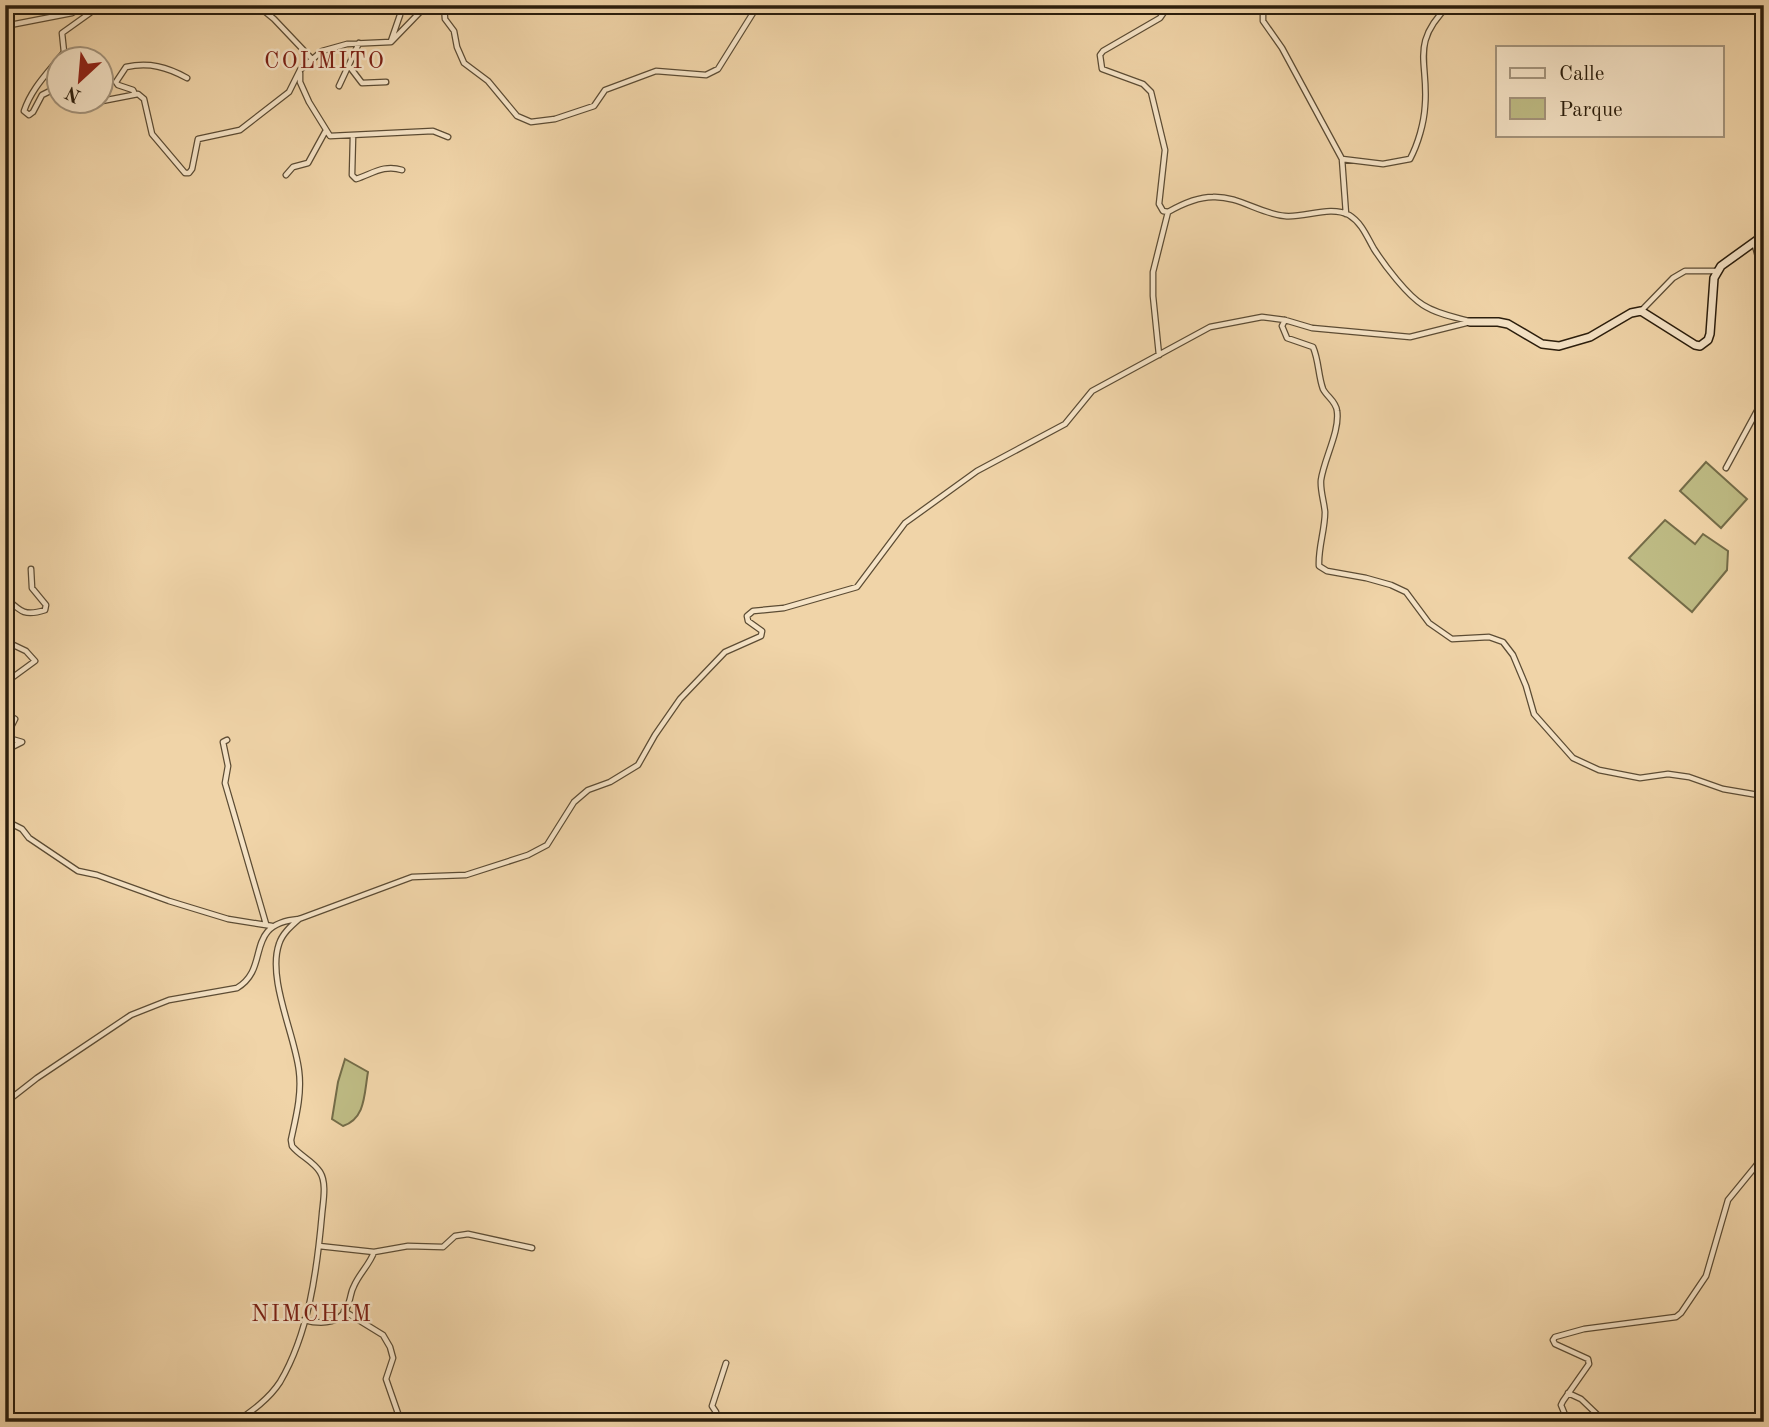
<svg xmlns="http://www.w3.org/2000/svg" width="1769" height="1427" font-family="'Old Standard TT',serif">
<rect width="100%" height="100%" fill="#f0d4a8"/>
<filter id="stains"><feTurbulence type="fractalNoise" baseFrequency=".00286" numOctaves="4"/><feColorMatrix values="0 0 0 0 .2 0 0 0 0 .09 0 0 0 0 .02 0 0 0 .5 -.17"/></filter>
<radialGradient id="worn" r=".72"><stop offset=".6" stop-color="#630" stop-opacity="0"/><stop offset="1" stop-color="#630" stop-opacity=".3"/></radialGradient>
<path fill="#bebb84" stroke="#746c48" stroke-width="2" d="M1706,462L1747,499L1721,528L1680,491Z
M1665,520L1695,544L1703,534L1728,551L1727,570L1692,612L1629,558Z
M345,1059L368,1072C364,1094 366,1118 343,1126L332,1119L338,1082Z"/>
<g fill="none" stroke-linecap="round" stroke-linejoin="round">
<g stroke="#5c4c34" stroke-width="7">
<path id="street" d="M257,5L274,19L311,58
M444,5L445,19L454,31L457,47L464,63L488,81L517,116L531,122L555,119L594,106L605,90L656,71L706,75L718,69L758,5
M1169,5L1160,18L1103,51L1100,55L1102,69L1143,84L1151,92L1165,150L1159,204L1163,211L1168,212C1182,204 1197,197 1213,197C1239,196 1260,214 1285,216C1305,218 1330,205 1349,215C1362,223 1367,237 1374,249C1385,266 1407,295 1423,305C1437,314 1454,317 1469,321
M1263,5V21L1282,48L1342,159L1346,214
M217,8L220,5
M5,26L72,13L86,5
M391,41L400,15L401,5
M349,66L362,83L386,82
M300,73V82L309,102L330,136L433,131L448,137
M60,86L42,95L33,112L29,115L24,111C32,87 49,72 64,52L62,33L90,13L94,5
M339,86L359,43
M135,94L133,90L118,85L116,82L126,67C149,62 167,67 187,78
M102,101L138,94L144,99L152,134L185,173H189L192,169L198,139L240,130L289,92L300,70L322,51L347,44L391,42L421,11L423,5
M66,102L68,105L79,106L100,102
M353,136L352,175L356,179C372,174 384,164 402,170
M1342,159L1383,164L1410,159C1418,144 1424,123 1425,106C1429,62 1409,44 1449,5
M286,175L293,167L308,163L325,132
M1754,242L1764,279
M1641,311L1673,278L1685,271H1717
M1285,320L1282,326L1287,338L1313,347C1319,361 1318,375 1323,389C1327,397 1336,401 1337,411C1340,431 1324,459 1321,480C1320,490 1324,501 1325,512C1325,530 1318,548 1319,566L1327,571L1366,578L1391,585L1406,592L1429,623L1452,639L1489,637L1503,642L1513,655L1526,686L1534,714L1573,758L1599,770L1640,778L1668,774L1689,777L1723,789L1764,796
M1159,355L1153,296V272L1168,212
M1726,468L1764,398
M5,597C20,611 24,617 45,610L46,605L32,588L31,569
M5,641L26,651L35,661L9,680L5,672
M5,713L15,719L12,725L5,727
M5,737L22,742L10,748L7,765L8,822L22,829L29,838L78,871L97,875L169,901L228,919L272,926
M227,740L223,742L228,766L225,783L266,924
M5,1103L37,1078L131,1015L169,1000L237,988C272,967 242,924 299,919L412,877L466,875L528,855L547,845L574,802L588,790L610,782L638,765L655,735L680,699L725,652L761,636L762,631L748,621L747,616L753,611L784,608L857,587L905,523L977,471L1065,424L1092,391L1210,327L1262,317L1285,320L1312,328L1410,337L1470,322
M319,1246L374,1252L408,1246L443,1247L455,1236L468,1234L532,1248
M344,1311L383,1335L390,1347L393,1358L386,1379L401,1422
M304,1320C323,1325 343,1324 349,1302C351,1296 351,1291 354,1286C359,1274 370,1264 374,1252
M1568,1393L1581,1399L1605,1422
M236,1422C252,1411 269,1399 280,1382C309,1333 317,1270 322,1214C323,1202 327,1183 320,1172C313,1161 300,1156 292,1146L291,1140C296,1117 302,1094 299,1071C295,1035 267,979 279,944C282,934 291,926 299,919
M714,1422L716,1412L712,1406L726,1363
M1568,1422L1561,1405L1563,1401L1589,1364L1588,1359L1555,1344L1553,1340L1555,1337L1584,1329L1676,1317L1681,1313L1706,1276L1728,1200L1755,1167L1760,1160L1764,1141"/>
</g>
<g stroke="#2b1e0d" stroke-width="10">
<path id="secondary" d="M1470,322H1498L1508,324L1542,344L1559,346L1590,337L1631,313L1641,311L1695,345L1700,346L1708,340L1710,334L1714,278L1721,266L1764,235"/>
</g>
<use href="#street" stroke="#f5e3c6" stroke-width="4.5"/>
<use href="#secondary" stroke="#f5e3c6" stroke-width="7"/>
</g>
<g text-anchor="middle" dominant-baseline="central" stroke-width="5" stroke-linejoin="round" paint-order="stroke">
<g font-size="23" letter-spacing="2" fill="#7a1f14" stroke="#f5e3c6">
<text x="325" y="61">COLMITO</text>
<text x="312" y="1314">NIMCHIM</text>
</g>
</g>
<rect width="1769" height="1427" fill="none" stroke="#f0d4a8" stroke-width="28"/>
<rect x="7" y="7" width="1755" height="1413" fill="none" stroke="#2b1e0d" stroke-width="3.5"/>
<rect x="14" y="14" width="1741" height="1399" fill="none" stroke="#2b1e0d" stroke-width="2"/>
<rect x="1496" y="46" width="228" height="91" fill="#f5e3c6" stroke="#a4947c" stroke-width="2"/>
<rect x="1510" y="68" width="35" height="10" fill="#f5e3c6" stroke="#a4947c" stroke-width="2"/>
<text x="1559" y="80" font-size="21" fill="#2b1e0d">Calle</text>
<rect x="1510" y="98" width="35" height="21" fill="#bebb84" stroke="#a4947c" stroke-width="2"/>
<text x="1559" y="116" font-size="21" fill="#2b1e0d">Parque</text>
<g transform="translate(80 80) rotate(206)"><circle r="33" fill="#f5e3c6" stroke="#a4947c" stroke-width="2"/>
<path d="M0-5L12 26L0 18L-12 26Z" fill="#8f2418"/>
<text y="-10" font-size="19" font-weight="bold" text-anchor="middle" fill="#2b1e0d">N</text>
</g>
<rect width="100%" height="100%" filter="url(#stains)"/>
<rect width="100%" height="100%" fill="url(#worn)"/>
</svg>
